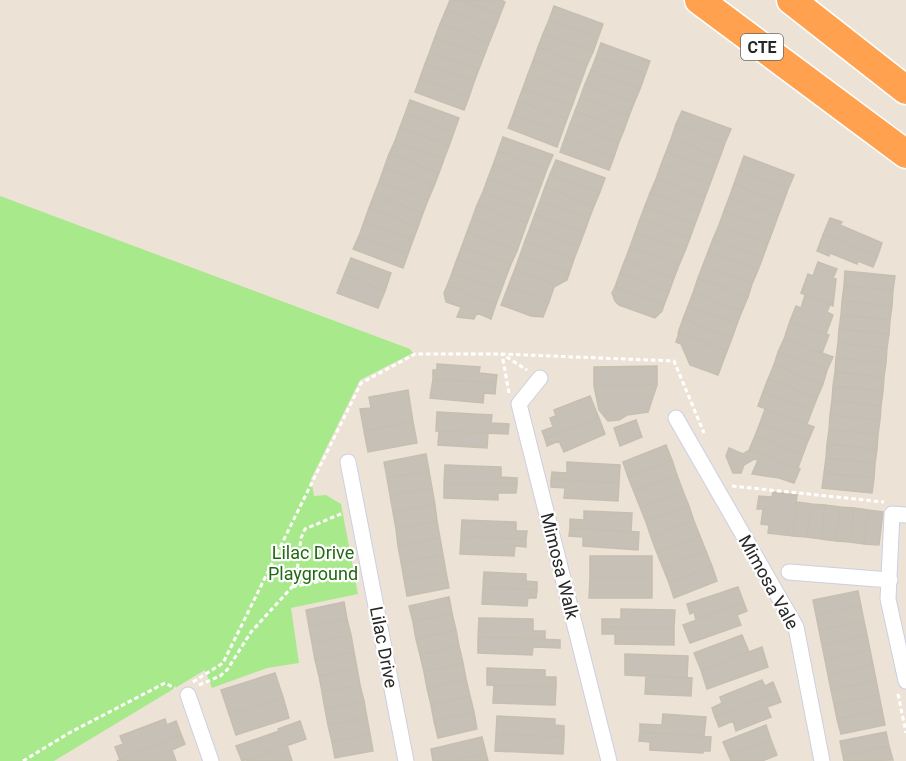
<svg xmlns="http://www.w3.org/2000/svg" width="906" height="761" font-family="Roboto,sans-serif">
<rect width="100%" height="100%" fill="#ece3d6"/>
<path fill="#a8e98c" d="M0,196L410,349L413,353L360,380L311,479L314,496L326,495L341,504L358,594L291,608L299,663L267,668L212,688L205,670L54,761H0Z"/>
<path fill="#c6c0b6" stroke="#c6bfb0" stroke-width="1.5" d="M450,0H459L500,15L495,28L446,10Z
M459,0H501L505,2L500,15Z
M554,6L603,24L598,38L549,20Z
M446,10L495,28L489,43L440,24Z
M549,20L598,38L593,52L543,34Z
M440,24L489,43L484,56L435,37Z
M543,34L593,52L587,65L538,47Z
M435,37L484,56L479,69L430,51Z
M601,43L650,61L645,75L596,57Z
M538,47L587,65L582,79L533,61Z
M430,51L479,69L474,82L425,64Z
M596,57L645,75L640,89L591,70Z
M533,61L582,79L577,92L528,74Z
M425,64L474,82L469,97L420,78Z
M591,70L640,89L634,103L585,84Z
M528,74L577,92L572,106L523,88Z
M420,78L469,97L464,110L415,92Z
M585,84L634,103L629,116L580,98Z
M523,88L572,106L567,119L518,101Z
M580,98L629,116L624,130L575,111Z
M410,100L459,118L454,132L405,114Z
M518,101L567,119L562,133L513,115Z
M575,111L624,130L619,142L570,124Z
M682,111L731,129L725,143L676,124Z
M405,114L454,132L449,146L400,127Z
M513,115L562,133L557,147L508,128Z
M570,124L619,142L614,157L565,138Z
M676,124L725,143L720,157L671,139Z
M400,127L449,146L444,159L395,141Z
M503,137L553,155L547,169L498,151Z
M565,138L614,157L609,170L560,152Z
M671,139L720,157L715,170L666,152Z
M395,141L444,159L439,173L389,154Z
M498,151L547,169L542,183L493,165Z
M666,152L715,170L710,184L661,165Z
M389,154L439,173L434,186L384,168Z
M744,156L794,175L788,189L739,170Z
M556,160L605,178L600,192L550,174Z
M493,165L542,183L537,196L488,178Z
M661,165L710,184L705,197L656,179Z
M384,168L434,186L428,200L379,182Z
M739,170L788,189L783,203L734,184Z
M550,174L600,192L594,206L545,187Z
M488,178L537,196L532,210L483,192Z
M656,179L705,197L700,211L650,193Z
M379,182L428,200L423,213L374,195Z
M734,184L783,203L778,216L729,198Z
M545,187L594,206L589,219L540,201Z
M483,192L532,210L527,223L477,205Z
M650,193L700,211L695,224L645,206Z
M374,195L423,213L418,227L369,208Z
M729,198L778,216L773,230L724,211Z
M540,201L589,219L584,233L535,214Z
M477,205L527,223L522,237L472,219Z
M645,206L695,224L690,238L640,219Z
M369,208L418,227L413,240L364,222Z
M724,211L773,230L768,243L719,225Z
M535,214L584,233L579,246L530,228Z
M830,218L842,222L840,225L882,243L878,255L823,235Z
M472,219L522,237L517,251L467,232Z
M640,219L690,238L685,251L635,233Z
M364,222L413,240L408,254L359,236Z
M719,225L768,243L763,257L713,239Z
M530,228L579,246L574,259L525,241Z
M467,232L517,251L511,264L462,246Z
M635,233L685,251L679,265L630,247Z
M823,235L878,255L873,267L858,261L857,264L830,253L829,256L817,251Z
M359,236L408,254L403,268L353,249Z
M713,239L763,257L758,270L708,252Z
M525,241L574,259L569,274L520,255Z
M462,246L511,264L506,277L457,259Z
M630,247L679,265L674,278L625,260Z
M708,252L758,270L752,284L703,265Z
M520,255L569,274L567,280L554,287L551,283L515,269Z
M351,258L391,273L385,291L344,275Z
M457,259L506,277L501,291L452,273Z
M625,260L674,278L669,292L620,273Z
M818,262L837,269L833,278L836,279L833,306L801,293L808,274L813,276Z
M703,265L752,284L748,297L698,278Z
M515,269L551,283L554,287L549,302L508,287Z
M845,271L895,276L893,290L844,286Z
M452,273L501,291L496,304L447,286Z
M620,273L669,292L664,305L615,287Z
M344,275L385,291L378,308L337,293Z
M698,278L748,297L742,311L693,293Z
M447,286L496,304L491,319L477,313L474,319L457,317L461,307L446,302L444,293Z
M844,286L893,290L892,306L842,301Z
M508,287L549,302L543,317L531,316L501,305Z
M615,287L664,305L662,311L655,318L619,305L615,301L612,293Z
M693,293L742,311L737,324L688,306Z
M805,295L830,305L827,312L833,315L826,334L790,321L796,306L801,308Z
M842,301L892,306L890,320L841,315Z
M688,306L737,324L732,338L683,319Z
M841,315L890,320L889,334L839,329Z
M683,319L732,338L727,351L678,333Z
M790,321L829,335L822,353L784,339Z
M839,329L889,334L887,348L838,343Z
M679,333L727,351L718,375L690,365L681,344L676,342Z
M784,339L833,357L827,370L778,352Z
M838,343L887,348L886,363L836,358Z
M778,352L827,370L823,384L774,365Z
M836,358L886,363L884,377L835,372Z
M437,364L480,367L479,373L497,375L496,383L433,379V370H437Z
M774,365L823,384L817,398L768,379Z
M657,366V385L594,386V367Z
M835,372L884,377L883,391L833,386Z
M433,379L496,383L495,394L484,393L483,403L430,398Z
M768,379L817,398L812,411L763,392Z
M657,385L648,412L627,415L619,420L608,421L599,410L594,386Z
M833,386L883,391L881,406L832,400Z
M408,390L413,422L364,431L360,409L371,408L369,397Z
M763,392L812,411L807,424L758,406Z
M590,396L599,418L545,439L542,431L553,427L550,418L556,416L554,410Z
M832,400L881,406L880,420L830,415Z
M765,409L814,427L808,441L760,423Z
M437,412L492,415L491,423L509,424L508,434L436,431Z
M830,415L880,420L878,434L829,430Z
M599,418L605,434L564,452L559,441L547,446L545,439Z
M636,420L642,437L620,446L614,428Z
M413,422L417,443L368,452L364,431Z
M760,423L808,441L803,454L755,436Z
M829,430L878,434L877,449L827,444Z
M439,431L488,433L487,448L438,445Z
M755,436L803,454L798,468L749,450Z
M827,444L877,449L875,463L826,458Z
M666,445L672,460L628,477L623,462Z
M729,448L743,454L749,450L800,469L794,483L779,478L752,474L758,460L754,459L744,465L741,473H733L726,456Z
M426,454L429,471L387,478L384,462Z
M826,458L875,463L874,478L824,473Z
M672,460L677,475L634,492L628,477Z
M567,462L620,465L619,483L551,479L552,472L567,473Z
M445,465L501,467V477L517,478V485L444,483Z
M429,471L432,488L390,495L387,478Z
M824,473L874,478L872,493L822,488Z
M677,475L683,491L640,507L634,492Z
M551,479L619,483L618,501L564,498L565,488L551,487Z
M444,483L517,485L516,493H498V500L444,498Z
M432,488L435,505L393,512L390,495Z
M683,491L689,506L646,522L640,507Z
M773,492L797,495L793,536L768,533L769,525L761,524L763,509H757L759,496L772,497Z
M797,502L811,504L807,537L793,536Z
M811,504L825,505L821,539L807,537Z
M435,505L437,521L396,529L393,512Z
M825,505L840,507L836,541L821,539Z
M689,506L694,521L651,537L646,522Z
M840,507L854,508L850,542L836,541Z
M854,508L868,510L864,544L850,542Z
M868,510L883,512L879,545L864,544Z
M584,511L632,513L631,532L570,528V519L584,520Z
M462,520L516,522V531H527L526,539L461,536Z
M437,521L440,538L398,546L396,529Z
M694,521L700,536L657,553L651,537Z
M570,528L639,532L638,550L583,546V537L569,536Z
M461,536L526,539V547L515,546L514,556L460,554Z
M700,536L706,551L663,568L657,553Z
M440,538L443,555L401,562L398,546Z
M706,551L712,566L669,583L663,568Z
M443,555L446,572L404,579L401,562Z
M590,556H652V577L590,578Z
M712,566L717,581L674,598L669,583Z
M446,572L449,588L407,596L404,579Z
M484,572L526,574V581L537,582V590L483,587Z
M652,577V598H589L590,578Z
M483,587L537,590L536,598H528L527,606L482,604Z
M738,587L744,603L696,620L694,612L690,614L687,604Z
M858,591L861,606L816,615L813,600Z
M449,597L452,613L413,622L409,606Z
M344,602L347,619L309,627L306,610Z
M744,603L747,611L737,615L741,625L690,643L683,625Z
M861,606L864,621L819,630L816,615Z
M621,609L675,610L674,628L602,627V619H621Z
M452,613L456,630L416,639L413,622Z
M479,618L533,619V631H545V638L478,637Z
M347,619L351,635L312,643L309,627Z
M864,621L867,635L822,645L819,630Z
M602,627L674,628V645L615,644V634H602Z
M456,630L459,646L420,655L416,639Z
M351,635L354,652L315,660L312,643Z
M742,635L749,652L701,670L694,653Z
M867,635L870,650L825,660L822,645Z
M478,637L560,640V648L533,647L532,655L478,653Z
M459,646L463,663L424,672L420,655Z
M762,647L768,667L707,689L701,670Z
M870,650L873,665L828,675L825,660Z
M354,652L357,668L319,676L315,660Z
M625,654L688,656L687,678L625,675Z
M463,663L466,679L427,688L424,672Z
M873,665L876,680L831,690L828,675Z
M357,668L360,685L322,692L319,676Z
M487,668L545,670V677H556V687L487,685Z
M275,673L283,697L229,714L221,690Z
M646,675L692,678L691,696L645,694Z
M466,679L470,696L431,705L427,688Z
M762,680L765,686L773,682L777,692L715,717L712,708L722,703L720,697Z
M876,680L879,695L834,704L831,690Z
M360,685L364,701L325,709L322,692Z
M494,685L556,687L555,705L493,703Z
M777,692L781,702L767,707L771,717L736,731L733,721L719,727L715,717Z
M879,695L882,710L837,719L834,704Z
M470,696L474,712L434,721L431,705Z
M283,697L289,718L236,735L229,714Z
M364,701L367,718L328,725L325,709Z
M882,710L885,725L841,734L837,719Z
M474,712L477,729L438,738L434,721Z
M663,714L706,717L704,736L640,732V724L662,725Z
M497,716L555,719V725L564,726V737L496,734Z
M367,718L370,734L332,742L328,725Z
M165,719L167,725L176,721L181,734L120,760L115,747L123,744L120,736Z
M300,721L306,739L242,761L236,746L279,731L278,729Z
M766,725L771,740L729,756L723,742Z
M640,732L711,737L710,751H703V753L650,750V742L639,741Z
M886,732L889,746L843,756L840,741Z
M181,734L185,744L172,750L176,761H117Z
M370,734L373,751L335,758L332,742Z
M496,734L564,737L563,754L495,751Z
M482,737L486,753L452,761H433L431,749Z
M771,740L777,755L762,761H731L729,756Z
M287,745L292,761H246Z
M889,746L893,760L844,761L843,756Z
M486,753L488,761H452Z"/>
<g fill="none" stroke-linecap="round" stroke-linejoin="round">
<g stroke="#cbcfe2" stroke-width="17">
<path id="minor" d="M540,378L519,404L609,761
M676,418L796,627L822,761
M348,462L406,761
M906,515L892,514L888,599L906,681
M789,572L890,580
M188,695L211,761"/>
</g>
<g stroke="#fff" stroke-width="31">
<path id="motorway" d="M699,0L906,154
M791,0L906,90"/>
</g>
<path stroke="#fff" stroke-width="3" stroke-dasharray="4.5 3" stroke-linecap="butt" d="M509,393L502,354L527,370
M732,486L884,502
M292,587L355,574
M193,682L223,663L361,383L415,354H502L674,361L704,433
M199,685L220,676L227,670L251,632L292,587L297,572L301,538L305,529L343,513
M898,694L906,733
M23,761L69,733L165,683L175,688"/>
<use href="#minor" stroke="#fff" stroke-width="15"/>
<use href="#motorway" stroke="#ffa14e" stroke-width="28"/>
</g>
<g text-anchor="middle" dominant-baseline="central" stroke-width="4.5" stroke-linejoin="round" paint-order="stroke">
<rect fill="#fff" stroke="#686868" stroke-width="1.5" x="741" y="34" width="42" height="26" rx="4.5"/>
<g font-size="16" font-weight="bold" fill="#272727">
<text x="762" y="47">CTE</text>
</g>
<g font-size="18" fill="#216912" stroke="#fff">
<text x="313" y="552">Lilac Drive<tspan x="313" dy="21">Playground</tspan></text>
</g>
<g font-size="18" fill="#272727" stroke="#fff">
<text transform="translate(560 566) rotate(76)">Mimosa Walk</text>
<text transform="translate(769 582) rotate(61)">Mimosa Vale</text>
<text transform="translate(384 647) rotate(79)">Lilac Drive</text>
</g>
</g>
</svg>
